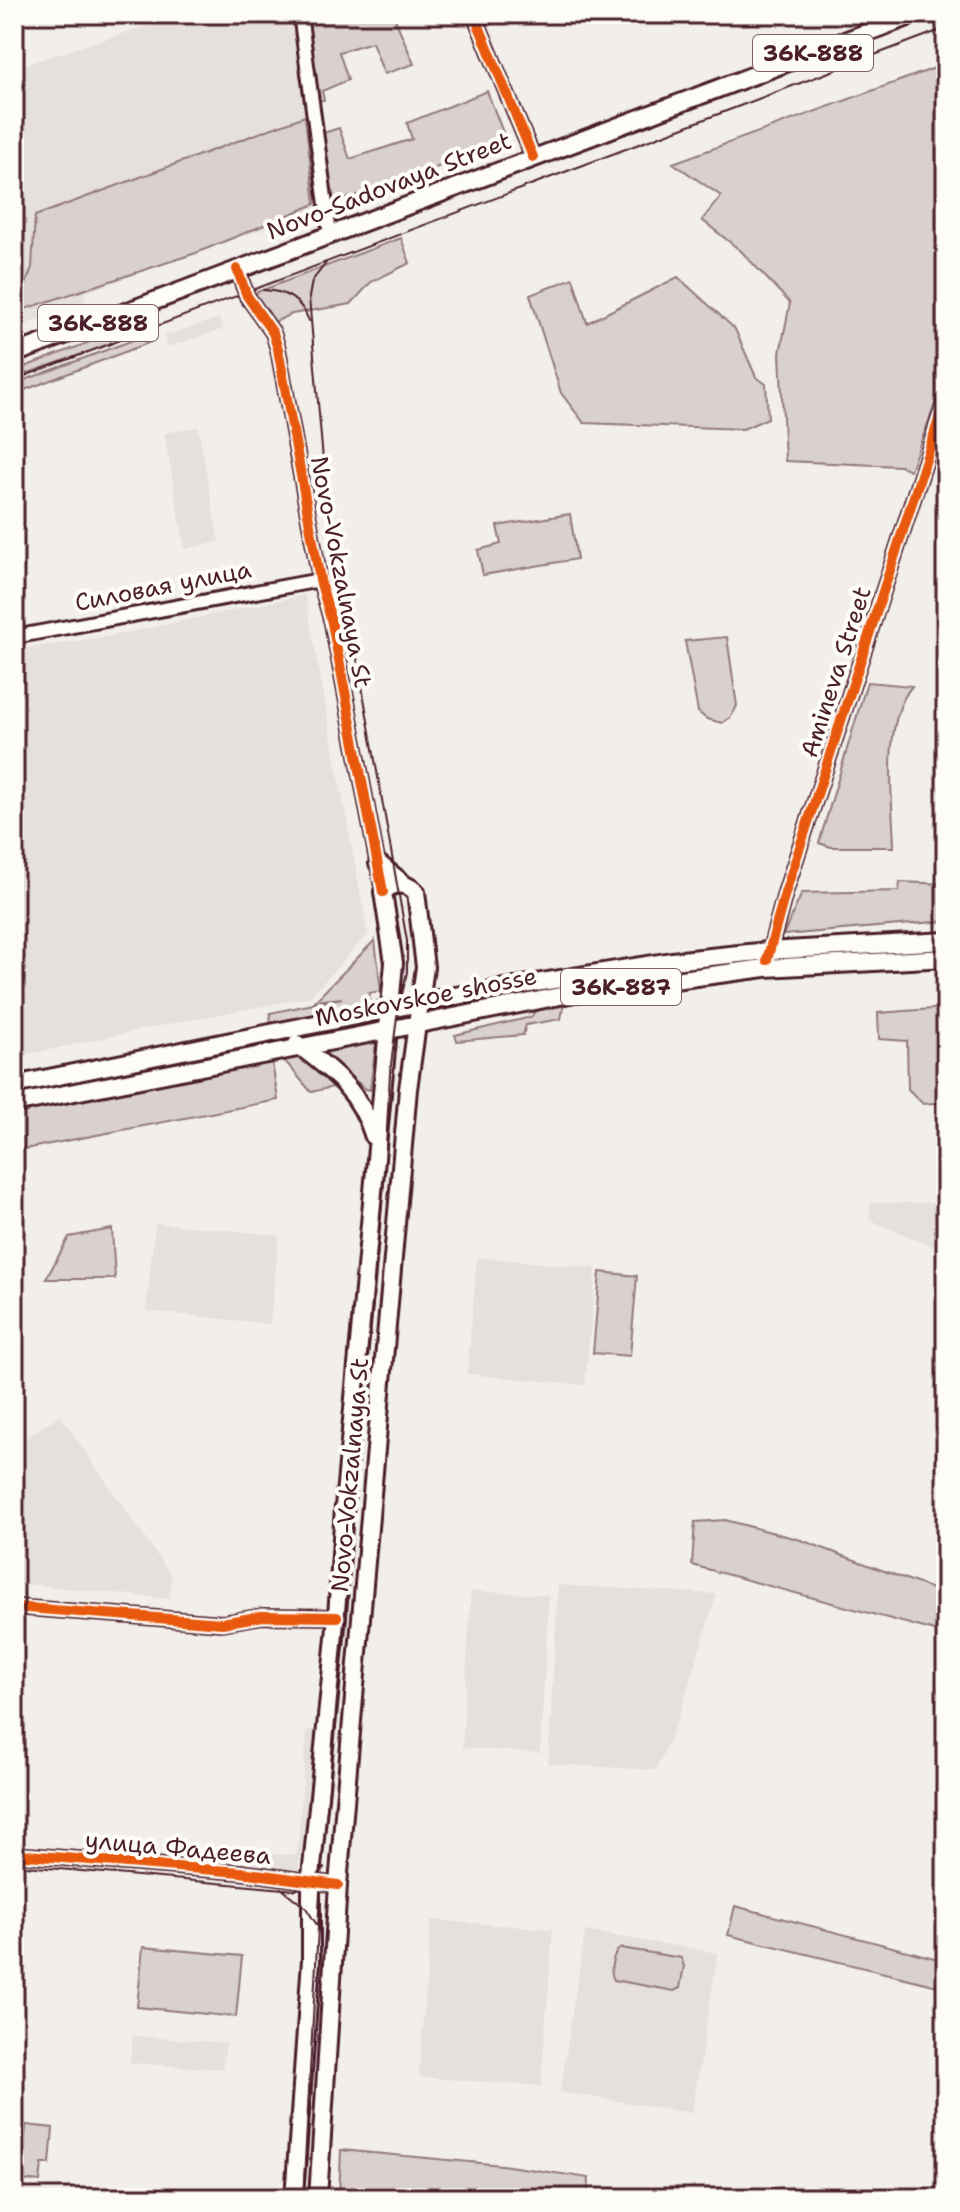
<svg xmlns="http://www.w3.org/2000/svg" width="960" height="2212" font-family="'Shantell Sans',sans-serif">
<rect width="100%" height="100%" fill="#f2efeb"/>
<filter id="ink" filterUnits="userSpaceOnUse"><feTurbulence type="fractalNoise" baseFrequency=".0125" numOctaves="2"/><feDisplacementMap in="SourceGraphic" scale="16" xChannelSelector="R" yChannelSelector="G"/><feConvolveMatrix kernelMatrix="1 2 1 2 8 2 1 2 1" color-interpolation-filters="sRGB"/></filter>
<g filter="url(#ink)">
<path fill="#e5dfdd" d="M184,14H296L322,208L84,293L86,300L14,329V88L25,84L20,66Z
M219,318L223,329L168,347L164,336Z
M198,427L219,542L185,549L164,433Z
M305,595L368,934L310,997L163,1025L25,1055L14,1014V650L111,636Z
M871,1203H946V1252L869,1220Z
M155,1223L279,1235L270,1324L146,1311Z
M477,1257L596,1268L585,1385L467,1374Z
M60,1415L172,1577L169,1599L14,1583V1446Z
M558,1585L717,1594L679,1716L656,1770L548,1764Z
M471,1591L549,1595L540,1753L462,1748Z
M307,1730L321,1731L308,1853H300L298,1870L252,1867L246,1862L247,1854L297,1855Z
M431,1920L553,1929L541,2086L419,2077Z
M585,1931L718,1953L692,2113L560,2092Z
M133,2036L226,2043L222,2069L130,2063Z"/>
<path fill="#d9d0cf" stroke="#92787d" stroke-width="2" d="M300,14H393L414,64L384,74L372,42L339,52L348,80L322,91L324,100L312,102Z
M946,64V376L910,470L900,466L785,461L780,353L790,303L741,251L702,220L721,196L673,163Z
M487,91L507,143L326,206L317,135L339,128L350,159L412,139L407,123Z
M305,116L315,204L196,253L16,312L32,267L35,216Z
M401,238L410,263L371,282L351,304L292,314L268,325L251,302L257,292Z
M678,277L735,329L756,377L766,384L768,418L743,429L584,423L561,393L530,295L573,278L587,323Z
M155,332L151,342L14,394V384Z
M108,335L111,344L14,378V371Z
M570,514L577,559L483,575L478,550L501,544L497,526Z
M727,637L737,706L731,717L722,723L707,719L698,712L685,641Z
M867,682L912,686C881,723 893,800 894,847H831L819,843Z
M900,882L946,884V921L783,935L802,893L899,891Z
M375,940L381,991L369,993L370,1007L271,1025L270,1013L342,998L315,1001Z
M564,1003L561,1019L526,1025L523,1035L457,1041L455,1035L531,1017L539,1006Z
M946,1008V1102L923,1104L908,1089L907,1041L879,1039L878,1013Z
M373,1038L376,1042L370,1090L366,1089L320,1052L319,1050Z
M295,1058L307,1060L338,1086L311,1092L284,1060Z
M272,1062L278,1100L14,1151V1112Z
M112,1229L115,1279H46L69,1237Z
M600,1272L637,1276L630,1356L593,1353Z
M725,1520L801,1540L946,1594V1634L692,1565L695,1522Z
M735,1906L946,1961V1988L728,1935Z
M143,1947L242,1956L236,2017L137,2007Z
M621,1948L681,1958L684,1966L680,1988L674,1991L614,1980C609,1971 612,1953 621,1948Z
M26,2125L53,2128L50,2164H42L40,2182L21,2180Z
M341,2150L502,2165L589,2178L588,2198H339Z"/>
<g fill="none" stroke-linecap="round" stroke-linejoin="round">
<g stroke="#4a1f2b" stroke-width="18">
<path id="minor" d="M300,14L330,234
M474,14L533,157
M237,269L247,296L273,333L278,349L320,580L332,623L383,892
M14,637L320,580
M768,957L785,893L946,398
M14,1607L222,1623L263,1616L337,1617
M14,1854L240,1872L338,1885"/>
</g>
<g stroke="#4a1f2b" stroke-width="22">
<path id="major" d="M14,354L916,14
M378,863L405,885
M297,1044C334,1072 360,1091 374,1137
M14,1085L449,997L672,961L768,951L946,941
M14,1104L575,993L765,968L946,958
M294,2198L311,1960V1877L337,1617L344,1507L394,963L383,892C393,882 406,882 416,892L425,967L408,1089L354,1697L338,1885L318,2198"/>
</g>
<use href="#minor" stroke="#fdfcf7" stroke-width="12"/>
<use href="#major" stroke="#fdfcf7" stroke-width="16"/>
<path stroke="#4a1f2b" stroke-width="2" d="M263,290C285,291 301,299 309,321
M14,380L946,28
M14,1865L295,1890L311,1884L324,1868
M281,1888L306,1908L319,1928
M303,2198L321,1874L384,1184L390,1073L397,1017L407,972V941L324,472L309,297L312,281L326,263"/>
<g stroke="#fdfcf7" stroke-width="15">
<path id="cycleway" d="M474,14L533,157
M237,269L247,296L273,333L278,349L320,580L332,623L383,892
M767,960L785,893L946,398
M14,1607L222,1623L263,1616L337,1617
M14,1854L240,1872L338,1885"/>
</g>
<use href="#cycleway" stroke="#e8590c" stroke-width="10"/>
</g>
</g>
<g text-anchor="middle" dominant-baseline="central" stroke-width="8" stroke-linejoin="round" paint-order="stroke">
<g fill="#fdfcf7" stroke="#806168" stroke-width="2">
<rect x="753" y="35" width="120" height="36" rx="6"/>
<rect x="38" y="305" width="120" height="36" rx="6"/>
<rect x="561" y="969" width="120" height="36" rx="6"/>
</g>
<g font-size="22" font-weight="bold" fill="#4a1f2b">
<text x="813" y="53">36К-888</text>
<text x="98" y="323">36К-888</text>
<text x="621" y="987">36К-887</text>
</g>
<g font-size="24" fill="#4a1f2b" stroke="#fdfcf7">
<text transform="translate(389 186) rotate(-21)">Novo-Sadovaya Street</text>
<text transform="translate(341 572) rotate(79)">Novo-Vokzalnaya St</text>
<text transform="translate(163 586) rotate(-11)">Силовая улица</text>
<text transform="translate(836 672) rotate(-72)">Amineva Street</text>
<text transform="translate(426 997) rotate(-11)">Moskovskoe shosse</text>
<text transform="translate(350 1475) rotate(-85)">Novo-Vokzalnaya St</text>
<text transform="translate(178 1848) rotate(5)">улица Фадеева</text>
</g>
</g>
<rect width="960" height="2212" fill="none" stroke="#fdfcf7" stroke-width="48"/>
<rect x="24" y="24" width="912" height="2164" fill="none" stroke="#4a1f2b" stroke-width="3" filter="url(#ink)"/>
</svg>
